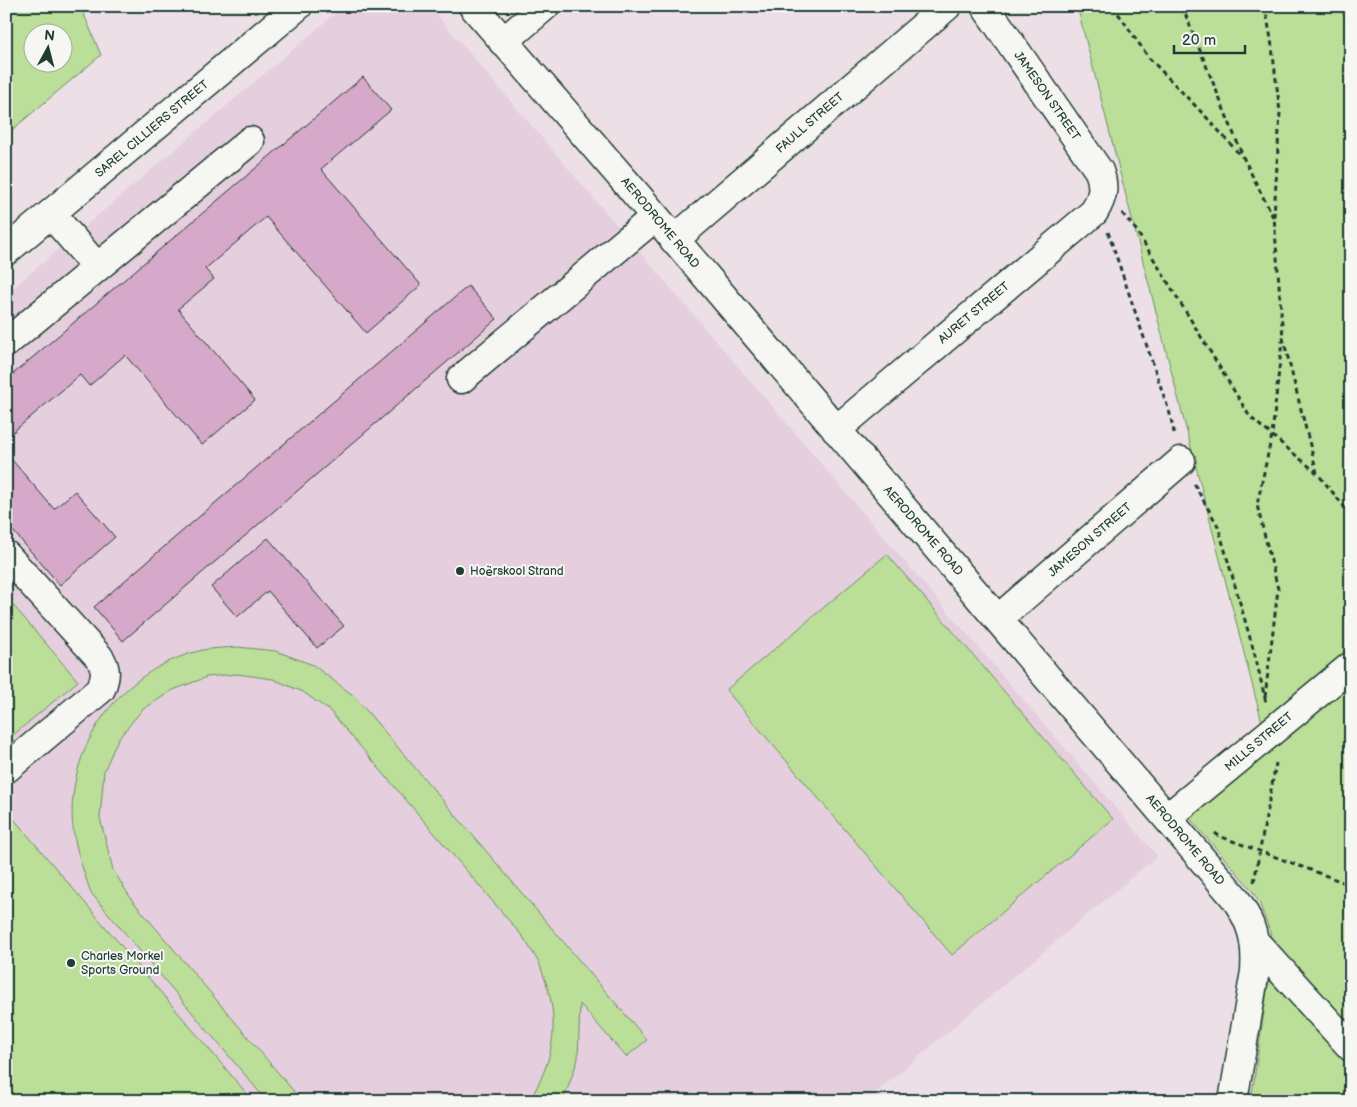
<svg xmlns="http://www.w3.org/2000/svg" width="1357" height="1107" font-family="'Balsamiq Sans',sans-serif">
<rect width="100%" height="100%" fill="#ecdfe6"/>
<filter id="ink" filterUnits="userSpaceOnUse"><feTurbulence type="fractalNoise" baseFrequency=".02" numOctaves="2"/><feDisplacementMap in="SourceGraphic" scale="10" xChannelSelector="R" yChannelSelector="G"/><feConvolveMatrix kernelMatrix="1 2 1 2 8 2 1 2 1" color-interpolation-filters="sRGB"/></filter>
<g filter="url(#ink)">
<path fill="#e5cedd" d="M344,6H429L1157,856L866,1101H253L6,809V294Z"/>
<path fill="#bbde98" stroke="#6d8e66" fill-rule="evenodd" d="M6,6H79L83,12L101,55L6,135ZM62,32V62H32V32Z
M1077,6H1338L1351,27V1101H1251L1273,950L1270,932L1259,902L1251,889L1180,807L1265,734Z
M887,554L1113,819L952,955L726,690Z
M6,597L78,681L6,741Z
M237,647L276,651L313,665L354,696L647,1040L626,1057L580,1004L578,1059L566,1093L561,1101H529C553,1062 560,1026 546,982C543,976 542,969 539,963C534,954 528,945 523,937L330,711L303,692L273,679L237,674L207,677L173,690L142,710L118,739L104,771L100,818L113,870L132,900L302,1101H267L91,893C82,867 72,840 72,812C73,734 127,667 203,650C214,648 226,648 237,647Z
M14,819L253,1101H6V826Z"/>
<path fill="#d6a8c9" stroke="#1f3d34" d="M363,77L391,110L321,169L421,285L366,333L266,217L205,269L214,279L178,309L255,400L202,445L125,355L89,386L80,375L6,438V380Z
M468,286L497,319L123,641L94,607Z
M6,453L54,509L75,491L115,537L60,585L6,523Z
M268,538L344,626L317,648L268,591L237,617L211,587Z"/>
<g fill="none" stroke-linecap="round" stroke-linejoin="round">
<g stroke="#1f3d34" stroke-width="31">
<path id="minor" d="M473,6L636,194L1235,898C1252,923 1257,941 1255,971L1233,1101
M503,42L545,6
M51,214L97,267
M674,240L947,6
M6,251L298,6
M6,343L250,141
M461,379L655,217
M836,430L1094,212C1103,197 1105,187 1099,171L985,6
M6,555L99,657C107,668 106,676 101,689L6,769
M998,619L1181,461
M1167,818L1351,666
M1255,942L1351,1047"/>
</g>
<path stroke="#1f3d34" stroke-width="3" stroke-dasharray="5 4" stroke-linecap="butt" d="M1113,6L1149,58L1211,122L1242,157
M1182,6L1244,159L1273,217
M1265,6L1271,39L1280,112L1274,217L1283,338L1317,473
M1122,213L1136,230L1250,417L1317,473L1351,515
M1108,232L1170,414L1175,437
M1194,484L1218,526L1256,659L1266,703
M1265,697L1278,589L1257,505L1272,435L1282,341
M1215,833L1219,836L1351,885
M1254,882L1276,763"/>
<use href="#minor" stroke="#f6f6f2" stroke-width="28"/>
</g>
</g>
<g fill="#1f3d34" stroke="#f6f6f2" stroke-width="2">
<circle cx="460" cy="571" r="5"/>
<circle cx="71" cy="963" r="5"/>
</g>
<g text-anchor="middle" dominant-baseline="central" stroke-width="4" stroke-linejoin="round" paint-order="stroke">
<g font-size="12" fill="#1f3d34" stroke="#f6f6f2">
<text transform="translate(1047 96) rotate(55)">JAMESON STREET</text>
<text transform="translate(810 123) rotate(-41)">FAULL STREET</text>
<text transform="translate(152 129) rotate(-40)">SAREL CILLIERS STREET</text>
<text transform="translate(660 223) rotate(50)">AERODROME ROAD</text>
<text transform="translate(974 313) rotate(-40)">AURET STREET</text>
<text transform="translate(923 531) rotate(49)">AERODROME ROAD</text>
<text transform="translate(1090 540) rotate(-41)">JAMESON STREET</text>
<text transform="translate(1259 742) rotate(-40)">MILLS STREET</text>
<text transform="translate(1185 840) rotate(50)">AERODROME ROAD</text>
</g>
<g font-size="12" fill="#1f3d34" stroke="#f6f6f2" text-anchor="start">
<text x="470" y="571">Hoërskool Strand</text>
<text x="81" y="956">Charles Morkel<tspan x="81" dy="14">Sports Ground</tspan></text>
</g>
</g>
<rect width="1357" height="1107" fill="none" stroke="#f6f6f2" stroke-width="25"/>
<rect x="12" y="12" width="1332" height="1082" fill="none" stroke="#1f3d34" stroke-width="2" filter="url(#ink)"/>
<g transform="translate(48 48) rotate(7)"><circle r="24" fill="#f6f6f2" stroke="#a0aca6"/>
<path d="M0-4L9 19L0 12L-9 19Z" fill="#1f3d34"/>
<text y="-8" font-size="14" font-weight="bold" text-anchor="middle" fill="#1f3d34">N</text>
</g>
<path d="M1174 45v8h71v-8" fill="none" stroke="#1f3d34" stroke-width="2.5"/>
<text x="1182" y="45" font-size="15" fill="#1f3d34" stroke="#f6f6f2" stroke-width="4" paint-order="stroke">20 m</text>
</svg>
